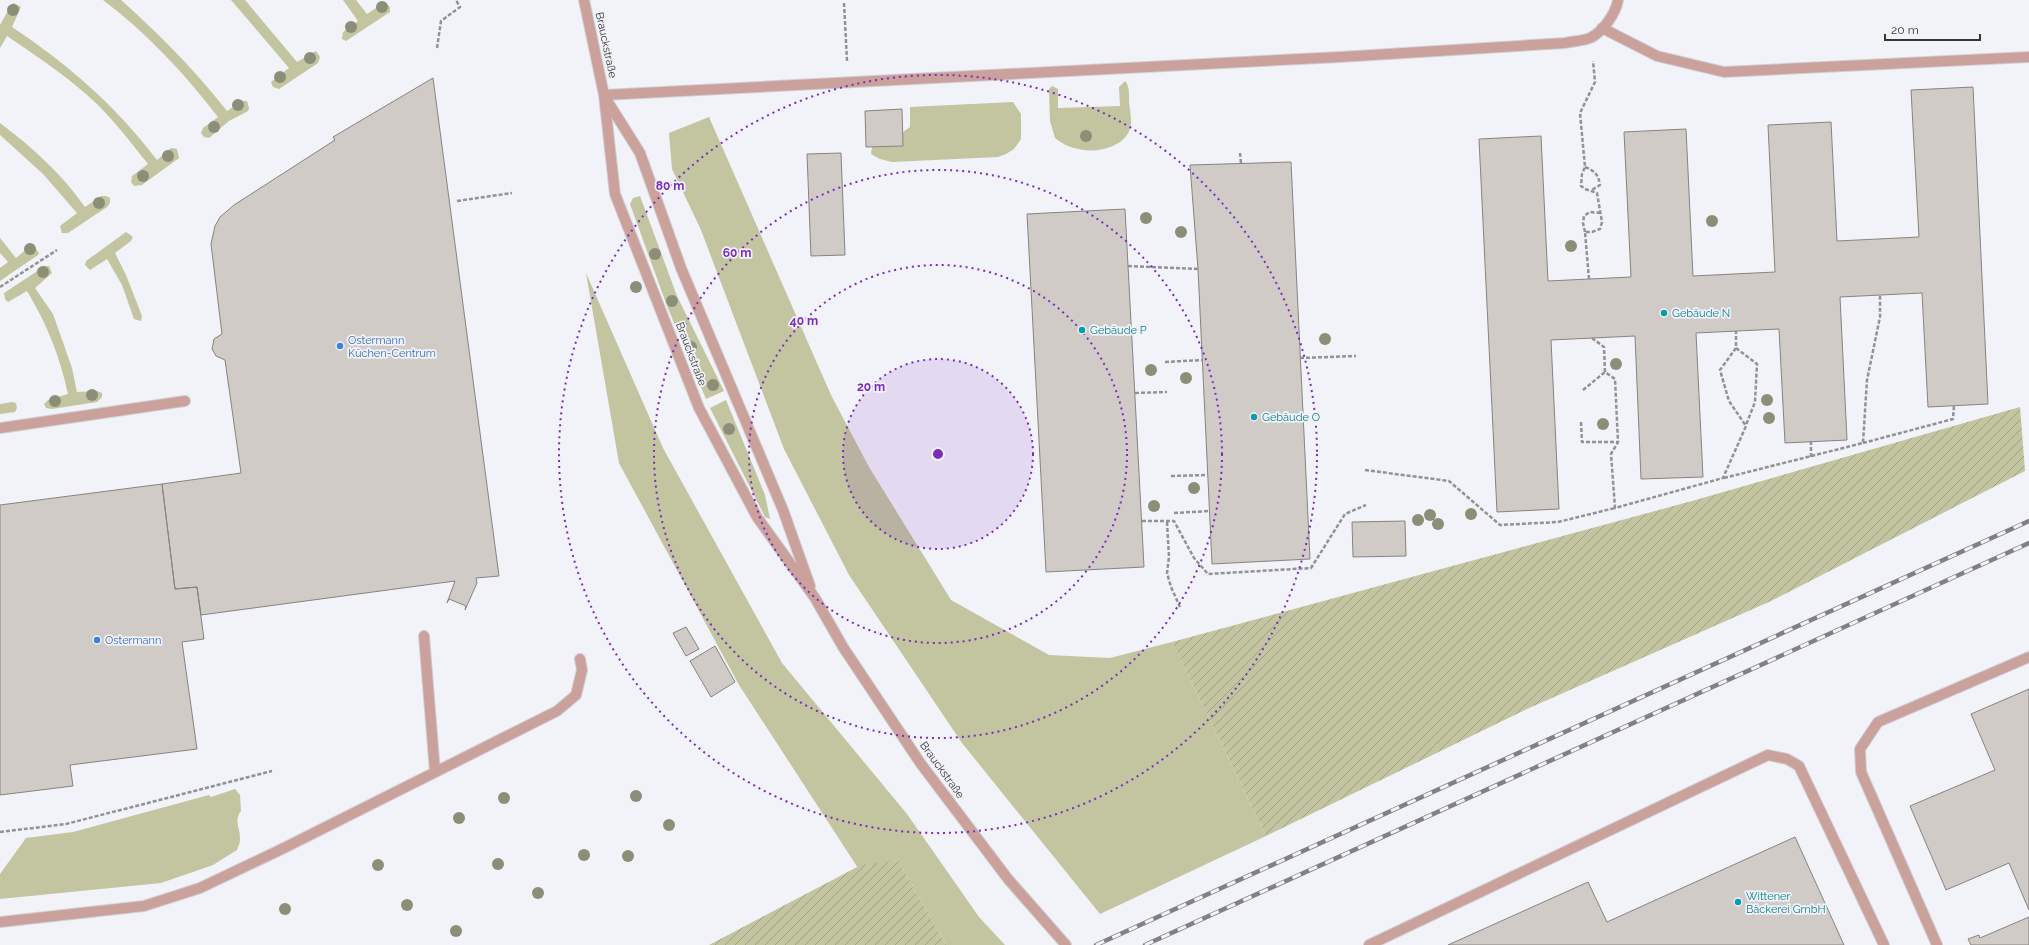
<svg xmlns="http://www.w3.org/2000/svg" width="2029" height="945" font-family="Raleway,sans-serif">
<defs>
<pattern id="garden-furrows" width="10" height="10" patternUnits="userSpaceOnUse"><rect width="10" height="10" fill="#c2c59f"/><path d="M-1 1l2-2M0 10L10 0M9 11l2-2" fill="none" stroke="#9ea183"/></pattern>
</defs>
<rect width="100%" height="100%" fill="#f2f2f9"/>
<path fill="#c2c59f" d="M103,0H121C161,36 193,68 227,111L242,101H247L249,108L248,111L229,121L209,138L204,137L201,133L203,128L218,117C184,73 147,33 103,0Z
M231,0H245L297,62L316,51L320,57L318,63L279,89L273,87L271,82L289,68Z
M343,0H356L367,14L385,2L390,7V12L346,41L342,39L343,32L358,21Z
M14,3L21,7L12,27C70,66 114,104 157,160L171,148L177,149L179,158L142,185L134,186L131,182L132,176L148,164C132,144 116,123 98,105C71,79 38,57 7,36L0,48V25L11,5Z
M1125,81C1130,86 1129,96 1129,102C1130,112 1134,126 1127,135C1111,156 1073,154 1055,138L1050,121L1049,89L1052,86L1058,89V108L1120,106L1119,87Z
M1013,102L1021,114V139L1014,149L1006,154L998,157L892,162L880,159L871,154L872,147L903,146V132L910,127V107Z
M709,117L831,395L869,467L951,600L1049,655L1110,658L1172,642L1266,836L1100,914L962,743L849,575L784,449L701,230L672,169L669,133Z
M0,123C32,147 62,174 85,207L101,196H106L110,198V203L107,207L68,233H62L60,226L77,213L43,174L0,135Z
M640,196L677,296L724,391L706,399L667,306L630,204L633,198Z
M126,232L133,237L131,241L115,253L126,275L142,316L141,321L134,319L122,285L107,259L90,270L85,265L86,261Z
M0,238L16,258L29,247L34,246L39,253L38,255L0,281V268L8,262L0,253Z
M45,266H49L52,273L35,288L53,314L72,368L77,392L97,391L102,393V397L97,402L52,409L46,408L44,404L48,400L68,394C60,357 47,324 27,291L8,302L5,299L4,293Z
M586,273L663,448L782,663L907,814L979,917L1005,945H946L898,860L858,868L739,685L619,463Z
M726,400L765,495L770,519L765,517L710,408Z
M12,402L16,403L17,408L15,412L0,414V404Z
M235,789L240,795L241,811C233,821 241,829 240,840C240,843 238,847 237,850L213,865L161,883L0,899V874L26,838L73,832L209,795L211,797Z"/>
<path fill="url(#garden-furrows)" d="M2020,407L2025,471L1771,601L1527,709L1266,836L1172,642L1692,501Z
M898,860L946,945H709L861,865Z"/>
<path fill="#d0cbc6" stroke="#88837e" d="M433,78L499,576L476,578L477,583L465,610L466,606L449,599L447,603L455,581L201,615L197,587L175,589L162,484L241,473L225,360L216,356L212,349L214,339L222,334L211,244L215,226L220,217L234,205L335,140L333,137Z
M1973,87L1988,404L1928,407L1922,293L1840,297L1847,440L1785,443L1779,329L1696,333L1703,477L1641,479L1635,336L1551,340L1559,509L1497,512L1479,139L1541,136L1548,281L1631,277L1624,132L1686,129L1693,276L1775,272L1768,125L1831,122L1837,241L1919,237L1911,90Z
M902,109L903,146L866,147L865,111Z
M841,153L845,255L811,256L807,154Z
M1291,162L1310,559L1212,564L1198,269L1190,165Z
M1125,209L1144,567L1046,572L1027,214Z
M162,484L175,589L197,587L204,639L182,642L197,749L70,765L73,786L0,795V505Z
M1405,521L1406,556L1353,557L1352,522Z
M686,627L699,649L686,656L673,633Z
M715,646L735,682L711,697L690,661Z
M2029,689V910L2009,863L1946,890L1910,806L1995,770L1971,714Z
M1795,837L1844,945H1448L1588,882L1607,922Z
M2029,917V945H1971L1968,939L1979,935L1980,938Z"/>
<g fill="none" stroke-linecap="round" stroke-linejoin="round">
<g stroke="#d0d0d6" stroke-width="12">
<path id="minor" d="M584,0L604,95L615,194L699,408L757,517L815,598L843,647L921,764L1008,879L1066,945
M1602,28L1657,56L1724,72L2029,57
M604,95L1340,57L1565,43C1573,41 1583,41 1590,38C1603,32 1616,13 1618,0
M606,99L640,153L681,268L783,510L810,586
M0,428L185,401
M424,636L435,772
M0,922L144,906L200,888L284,848L557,711L576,695L582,670L580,659
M1369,945L1768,755L1787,759L1799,766L1884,945
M1937,945L1861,772L1860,749L1878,722L2029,657"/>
</g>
<path stroke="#919196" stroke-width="2.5" stroke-dasharray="4 2" stroke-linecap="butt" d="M844,3L847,61
M437,48L441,21L460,7L456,0
M1240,153L1241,163
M1585,167C1595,171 1598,174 1600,185L1592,190
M457,201L512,193
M1585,232L1583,223L1584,216L1590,212L1601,213
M1128,266L1198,269
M1589,279L1585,232H1592L1600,229L1602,222L1597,193L1585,189L1581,186L1582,174L1585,167L1580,113L1595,82L1593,61
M0,287L57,250
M1592,338L1604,347L1605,372L1615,379L1618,442L1611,454L1615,508L1723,478L1746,426L1729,401L1720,370L1736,348V331
M1736,348L1757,364L1755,402L1746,425
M1300,358L1356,356
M1165,362L1202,360
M1583,390L1605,372
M1135,393L1167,392
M1581,422L1582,442H1617
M1811,441V457
M1863,443L1953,419L1954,405
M1365,470L1449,481L1500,525L1558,522L1615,508
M1171,476L1208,475
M1724,478L1863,443L1867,380L1880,317V295
M1174,513L1209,511
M1142,521H1174L1194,558L1208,574L1311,568L1345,514L1366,505
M1167,522L1169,557L1167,573L1171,587L1180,607
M0,832L66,824L272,771"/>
<use href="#minor" stroke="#caa19b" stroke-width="10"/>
<g stroke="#818185" stroke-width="4.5">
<path id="rail" d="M1096,945L2029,521
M1145,945L2029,543"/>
</g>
<use href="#rail" stroke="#f2f2f9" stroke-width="3" stroke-dasharray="9" stroke-linecap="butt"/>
</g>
<g fill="#8d8e77">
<circle cx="382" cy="7" r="6"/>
<circle cx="13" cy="10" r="6"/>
<circle cx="351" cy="27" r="6"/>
<circle cx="310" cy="58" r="6"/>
<circle cx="280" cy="77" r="6"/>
<circle cx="238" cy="105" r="6"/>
<circle cx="214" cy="127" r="6"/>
<circle cx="1086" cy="136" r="6"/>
<circle cx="168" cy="156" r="6"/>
<circle cx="143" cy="176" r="6"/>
<circle cx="99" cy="203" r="6"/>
<circle cx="1146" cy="218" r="6"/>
<circle cx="1712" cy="221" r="6"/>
<circle cx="1181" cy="232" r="6"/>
<circle cx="1571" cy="246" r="6"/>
<circle cx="30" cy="249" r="6"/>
<circle cx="655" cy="254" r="6"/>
<circle cx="43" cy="272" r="6"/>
<circle cx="636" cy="287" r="6"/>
<circle cx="672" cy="301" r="6"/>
<circle cx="1325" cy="339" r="6"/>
<circle cx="691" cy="347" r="6"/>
<circle cx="1616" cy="364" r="6"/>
<circle cx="1151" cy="370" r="6"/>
<circle cx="1186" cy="378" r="6"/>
<circle cx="713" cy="385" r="6"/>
<circle cx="92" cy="395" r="6"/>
<circle cx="1767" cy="400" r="6"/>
<circle cx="55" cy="401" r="6"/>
<circle cx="1769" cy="418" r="6"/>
<circle cx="1603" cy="424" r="6"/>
<circle cx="729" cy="429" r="6"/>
<circle cx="1194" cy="488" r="6"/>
<circle cx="1154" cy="506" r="6"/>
<circle cx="1471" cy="514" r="6"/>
<circle cx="1430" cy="515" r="6"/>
<circle cx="1418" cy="520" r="6"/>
<circle cx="1438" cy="524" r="6"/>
<circle cx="636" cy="796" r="6"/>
<circle cx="504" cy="798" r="6"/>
<circle cx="459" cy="818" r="6"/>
<circle cx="669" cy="825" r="6"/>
<circle cx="584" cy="855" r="6"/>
<circle cx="628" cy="856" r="6"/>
<circle cx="498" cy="864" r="6"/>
<circle cx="378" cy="865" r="6"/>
<circle cx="538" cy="893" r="6"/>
<circle cx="407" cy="905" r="6"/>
<circle cx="285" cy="909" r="6"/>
<circle cx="456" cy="931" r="6"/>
</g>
<circle cx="938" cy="454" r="95" fill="#7b2cbf" fill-opacity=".12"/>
<g fill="none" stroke="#7b2cbf" stroke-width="2" stroke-dasharray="2 4">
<circle cx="938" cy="454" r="95"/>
<circle cx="938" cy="454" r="189"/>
<circle cx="938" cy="454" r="284"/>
<circle cx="938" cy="454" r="379"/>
</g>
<g fill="#0f9aa8" stroke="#f2f2f9" stroke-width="1.5">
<circle cx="1664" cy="313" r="4"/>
<circle cx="1082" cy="330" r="4"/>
<circle cx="1254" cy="417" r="4"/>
<circle cx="1738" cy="902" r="4"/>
</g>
<g fill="#3f7fe0" stroke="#f2f2f9" stroke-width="1.5">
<circle cx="340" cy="346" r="4"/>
<circle cx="97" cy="640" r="4"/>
</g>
<g text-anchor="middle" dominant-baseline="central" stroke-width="3.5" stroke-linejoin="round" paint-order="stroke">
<g font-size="11" fill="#353538" stroke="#f2f2f9">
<text transform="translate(606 45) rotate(78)">Brauckstraße</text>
<text transform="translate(691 354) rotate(69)">Brauckstraße</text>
<text transform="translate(942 770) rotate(54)">Brauckstraße</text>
</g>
<g font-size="11" fill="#0d838f" stroke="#f2f2f9" text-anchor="start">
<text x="1672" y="313">Gebäude N</text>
<text x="1090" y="330">Gebäude P</text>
<text x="1262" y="417">Gebäude O</text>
<text x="1746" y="896">Wittener<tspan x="1746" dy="13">Bäckerei GmbH</tspan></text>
</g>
<g font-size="11" fill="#366cbe" stroke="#f2f2f9" text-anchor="start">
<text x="348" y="340">Ostermann<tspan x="348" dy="13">Küchen-Centrum</tspan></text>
<text x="105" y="640">Ostermann</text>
</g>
</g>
<circle cx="938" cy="454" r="6" fill="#7b2cbf" stroke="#f2f2f9" stroke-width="2"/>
<g font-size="12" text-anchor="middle" font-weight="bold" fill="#7b2cbf" stroke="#f2f2f9" stroke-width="3.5" stroke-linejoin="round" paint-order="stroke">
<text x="670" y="190">80 m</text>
<text x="737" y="257">60 m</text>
<text x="804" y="325">40 m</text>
<text x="871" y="391">20 m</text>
</g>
<path d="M1885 34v6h95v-6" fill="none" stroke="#353538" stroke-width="2"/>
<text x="1891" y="34" font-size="12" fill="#353538" stroke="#f2f2f9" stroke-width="3" paint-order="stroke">20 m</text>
</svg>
